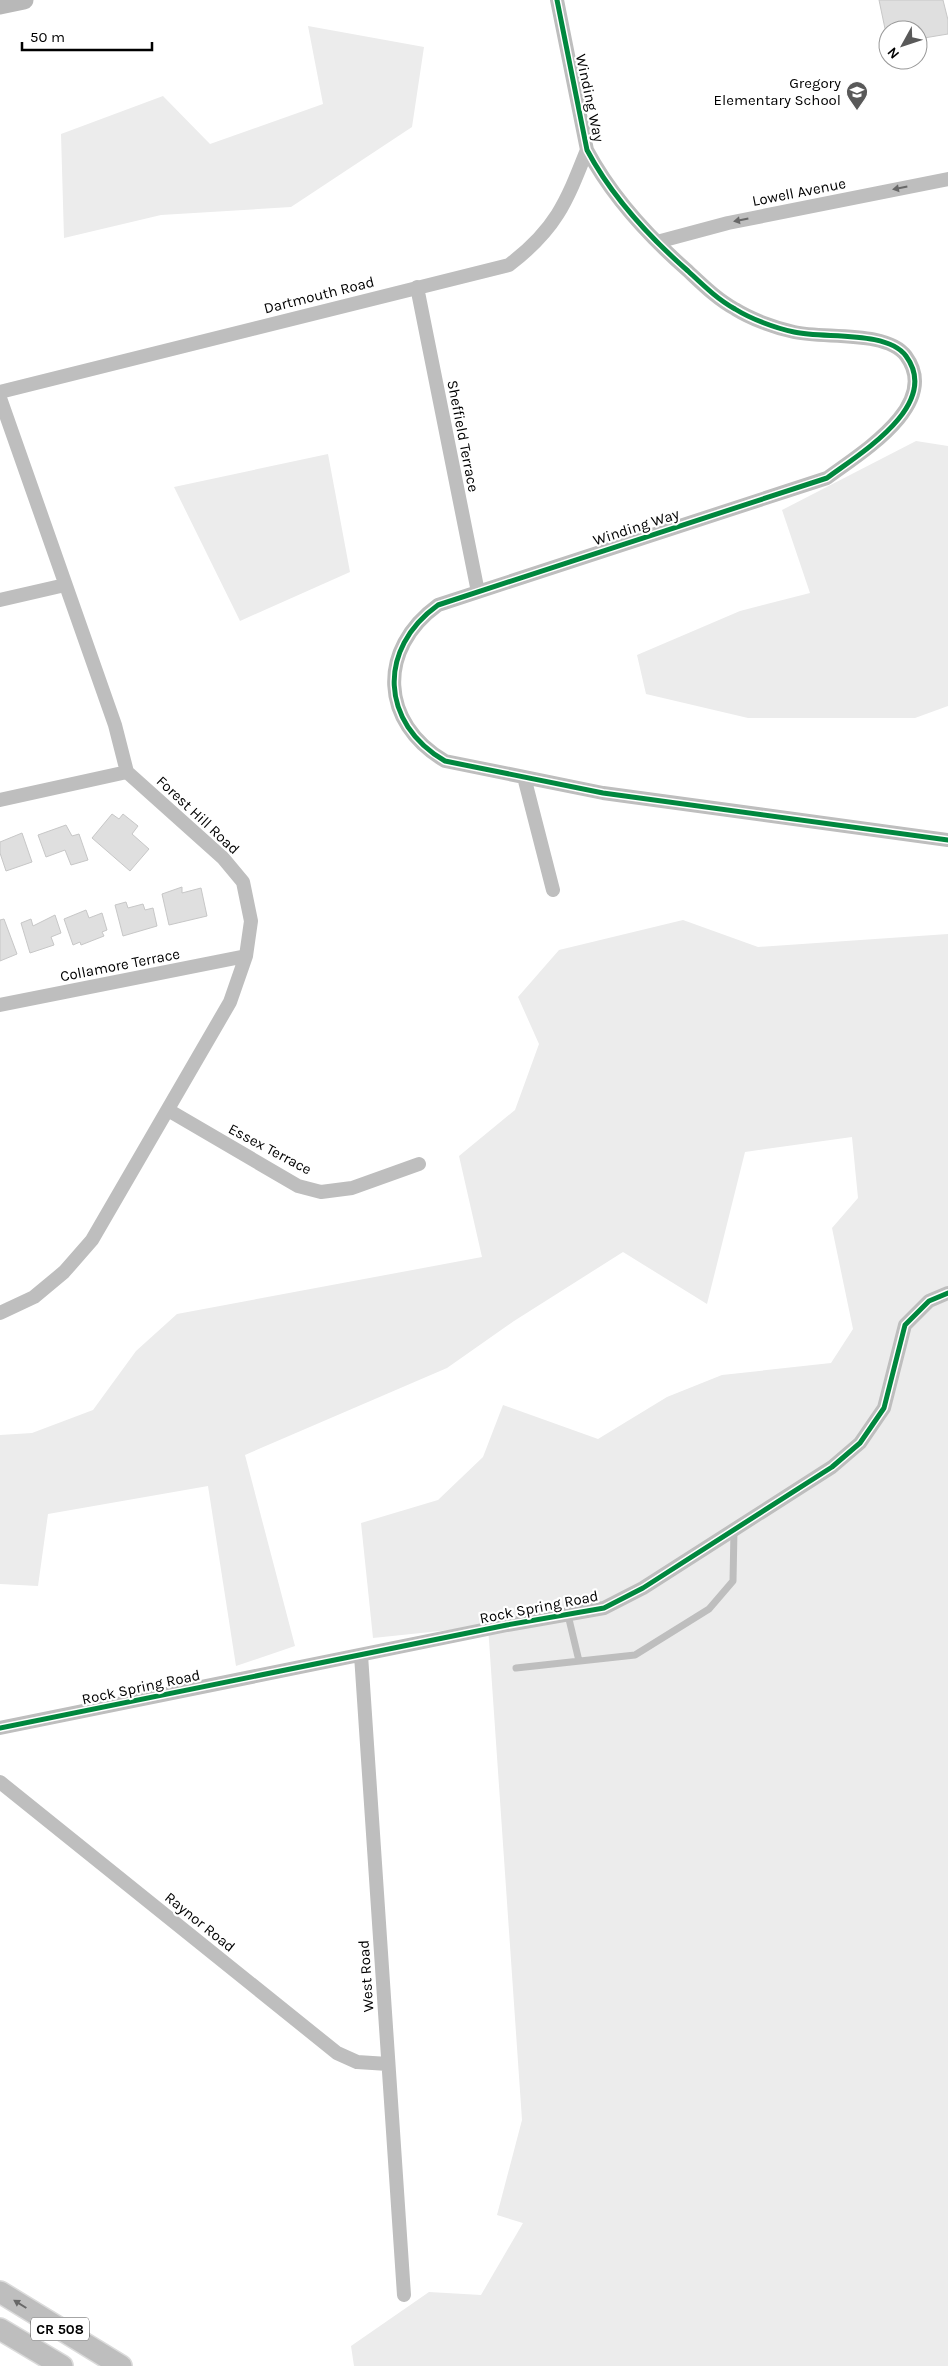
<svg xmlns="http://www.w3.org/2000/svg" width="948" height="2366" font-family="Karla,sans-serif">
<rect width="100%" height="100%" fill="#fff"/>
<path fill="#ececec" d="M308,26L424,47L412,127L291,207L161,215L64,238L61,134L163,96L210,144L323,104Z
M916,441L948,446V706L915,718H748L646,694L637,655L740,611L810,593L782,510Z
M328,454L350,572L240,621L174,487Z
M683,920L758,947L948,934V2366H354L351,2346L429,2292L481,2295L523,2223L497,2215L522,2120L488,1626L373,1638L361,1523L438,1500L483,1457L503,1405L598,1439L667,1397L722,1375L831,1363L853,1329L832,1228L858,1198L852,1137L745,1152L707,1304L623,1252L514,1321L447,1368L245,1455L295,1646L236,1666L208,1486L48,1514L38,1586L0,1584V1435L32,1433L93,1410L136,1351L177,1314L482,1257L459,1156L515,1110L539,1044L518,997L559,950Z"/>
<path fill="#dfdfdf" stroke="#c7c7c7" d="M879,0H943L948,20V34L918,39V30H888V43Z
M112,814L119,819L123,814L138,826L132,834L149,849L130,871L92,838Z
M66,825L72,836L79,834L88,860L71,865L65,850L46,857L38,835Z
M22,833L32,862L6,871L0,853V842Z
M182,887V893L201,888L207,916L169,925L162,894Z
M126,902L128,908L143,904L145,910L153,908L157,926L123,936L115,905Z
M86,910L89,918L102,913L107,930L102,932L104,936L81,945L80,942L73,945L64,919Z
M55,915L61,933L51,937L54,945L30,953L21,923L31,919L33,926Z
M4,919L17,954L0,961V920Z"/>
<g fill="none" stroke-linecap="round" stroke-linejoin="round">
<g stroke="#dbdbdb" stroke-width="24">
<path id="primary" d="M0,2292L121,2366
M0,2329L62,2366"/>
</g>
<path stroke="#bebebe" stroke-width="7" d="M568,1615L579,1661
M516,1668L635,1655L709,1609L733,1581L734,1530"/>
<path stroke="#bebebe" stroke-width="14" d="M557,0L587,150C612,197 648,236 688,271C703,285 717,299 735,309C751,319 775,328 794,332C824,339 887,330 906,356C942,405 859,454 827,478L438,605C377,649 380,723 445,761L603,793L948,840
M657,242L728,223L948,179
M417,287L478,592
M0,392L509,265C556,229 566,203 587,150
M0,398L115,725L127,772L223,858L243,882L251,921L246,956L230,1002L92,1240L64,1272L34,1297L0,1313
M0,600L65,585
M524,777L553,890
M0,800L127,772
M0,1005L246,956
M168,1110L298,1186L321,1192L352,1188L419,1164
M361,1655L404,2295
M0,1728L507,1625L604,1608L643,1588L832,1467L860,1443L884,1408L905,1325L929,1301L948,1293
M0,1782L337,2053L357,2062L388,2064"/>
<path stroke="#b8b8b8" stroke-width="19" d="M0,5L24,0"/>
<use href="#primary" stroke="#bebebe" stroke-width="21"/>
<g stroke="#fff" stroke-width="8">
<path id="cycleway" d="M557,0L587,150C612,197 648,236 688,271C703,285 717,299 735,309C751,319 775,328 794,332C824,339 887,330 906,356C942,405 859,454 827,478L438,605C377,649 380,723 445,761L603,793L948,840
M0,1728L507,1625L604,1608L643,1588L832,1467L860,1443L884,1408L905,1325L929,1301L948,1293"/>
</g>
<use href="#cycleway" stroke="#00873e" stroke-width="5"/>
</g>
<defs><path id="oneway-solid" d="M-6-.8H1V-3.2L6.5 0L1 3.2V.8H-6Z" transform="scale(1.25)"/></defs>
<g fill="#686868">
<use href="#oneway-solid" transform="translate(900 188) rotate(169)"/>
<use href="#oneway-solid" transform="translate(741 220) rotate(169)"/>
<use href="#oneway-solid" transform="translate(20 2304) rotate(-148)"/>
</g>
<defs>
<g id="school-pin" transform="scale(1.125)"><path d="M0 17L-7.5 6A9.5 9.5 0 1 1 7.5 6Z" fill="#595959" stroke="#fff"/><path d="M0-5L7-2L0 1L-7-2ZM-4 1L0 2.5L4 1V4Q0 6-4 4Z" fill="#fff"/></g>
</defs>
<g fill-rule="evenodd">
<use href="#school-pin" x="857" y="92"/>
</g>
<g text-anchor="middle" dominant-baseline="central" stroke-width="4.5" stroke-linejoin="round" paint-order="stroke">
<rect fill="#fff" stroke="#4c4c4c" stroke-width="1" x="31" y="2317.5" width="58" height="23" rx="4"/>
<g font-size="14" font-weight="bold" fill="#000">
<text x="60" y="2329">CR 508</text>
</g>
<g font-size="15" fill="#000" stroke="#fff" text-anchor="end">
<text x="841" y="83">Gregory<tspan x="841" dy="17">Elementary School</tspan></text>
</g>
<g font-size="15" fill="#000" stroke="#fff">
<text transform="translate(590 98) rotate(78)">Winding Way</text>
<text transform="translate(799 192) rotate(-11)">Lowell Avenue</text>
<text transform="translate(319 295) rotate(-14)">Dartmouth Road</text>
<text transform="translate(463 436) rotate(79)">Sheffield Terrace</text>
<text transform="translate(636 527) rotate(-18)">Winding Way</text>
<text transform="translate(198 815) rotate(43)">Forest Hill Road</text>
<text transform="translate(120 965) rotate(-11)">Collamore Terrace</text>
<text transform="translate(270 1149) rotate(28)">Essex Terrace</text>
<text transform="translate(539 1607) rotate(-11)">Rock Spring Road</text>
<text transform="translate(141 1687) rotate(-12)">Rock Spring Road</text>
<text transform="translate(200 1922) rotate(39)">Raynor Road</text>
<text transform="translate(366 1976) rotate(-94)">West Road</text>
</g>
</g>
<g transform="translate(903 45) rotate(230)"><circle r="24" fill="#ffffff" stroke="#999999"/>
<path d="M0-4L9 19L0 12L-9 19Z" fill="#595959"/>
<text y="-8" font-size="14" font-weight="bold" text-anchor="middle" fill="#000000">N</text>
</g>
<path d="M22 42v8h130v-8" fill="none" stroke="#000000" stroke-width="2.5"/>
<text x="30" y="42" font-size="15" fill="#000000" stroke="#ffffff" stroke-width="4" paint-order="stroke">50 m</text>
</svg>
